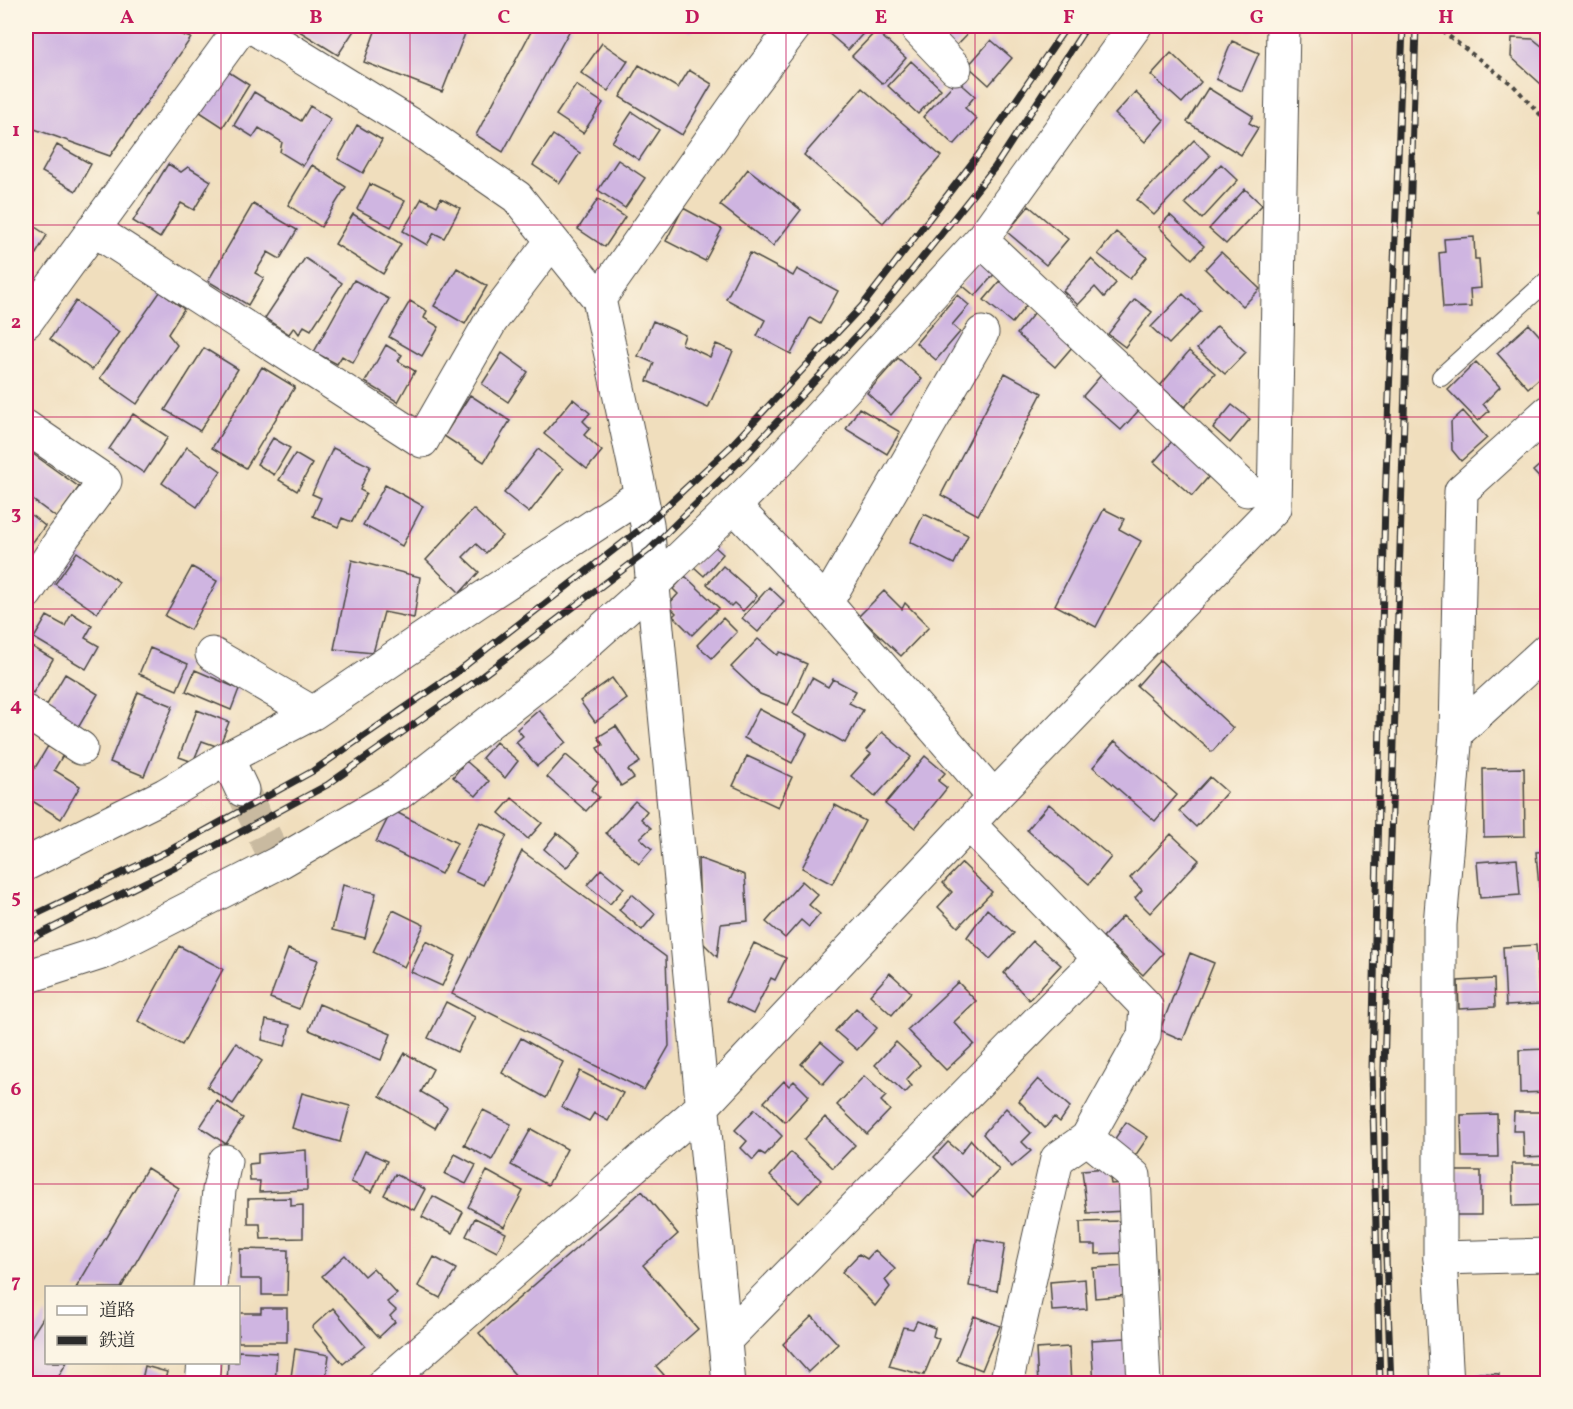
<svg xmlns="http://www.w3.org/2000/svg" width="1573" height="1409" font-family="Vollkorn,'Noto Serif JP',serif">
<rect width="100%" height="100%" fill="#fcf5e5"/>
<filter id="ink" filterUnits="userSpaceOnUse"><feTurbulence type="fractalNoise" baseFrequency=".0167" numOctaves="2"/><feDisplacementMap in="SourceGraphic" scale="12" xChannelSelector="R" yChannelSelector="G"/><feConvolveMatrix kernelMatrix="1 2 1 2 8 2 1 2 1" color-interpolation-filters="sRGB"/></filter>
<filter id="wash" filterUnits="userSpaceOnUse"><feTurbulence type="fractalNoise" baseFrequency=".008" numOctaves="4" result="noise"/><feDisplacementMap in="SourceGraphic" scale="24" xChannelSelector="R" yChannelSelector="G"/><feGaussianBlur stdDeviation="1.35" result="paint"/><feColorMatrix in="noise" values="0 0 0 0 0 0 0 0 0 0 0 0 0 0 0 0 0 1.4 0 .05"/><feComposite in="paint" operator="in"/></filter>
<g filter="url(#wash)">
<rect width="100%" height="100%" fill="#f0debd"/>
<g id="blocks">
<path fill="#cfb5e1" d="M26,26H157L191,38L110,156L26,126Z
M291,26H357L338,55Z
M377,26H468L442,92L364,62Z
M534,26H572L503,152L476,135Z
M679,26H695L691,32Z
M820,26H870L848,50Z
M929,26H975L953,49Z
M1021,26H1033L1027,32Z
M1239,26H1253L1250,31Z
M1513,26H1547V31H1513Z
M876,31L906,58L883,84L852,56Z
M1512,38L1533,39L1548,51V60L1543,65L1548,69V77L1541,84L1511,57Z
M991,40L1012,58L989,85L968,66Z
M1232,41L1259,53L1242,91L1216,79Z
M602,43L628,61L608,91L581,73Z
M1171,53L1201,82L1182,103L1151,75Z
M911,61L941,89L918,114L888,86Z
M639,65L678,88L689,70L712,84L682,135L620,97Z
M227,71L249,85L223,127L200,112Z
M957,80L975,96L965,108L977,119L954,145L923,117Z
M576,85L603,103L583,133L556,115Z
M862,88L941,156L883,223L804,155Z
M1208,88L1253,116L1249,123L1258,128L1241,155L1187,122Z
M254,92L301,121L310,106L331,119L303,166L280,152L282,142L259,128L253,137L234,125Z
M1135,92L1164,120L1145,142L1115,114Z
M632,112L659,130L639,160L612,142Z
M357,125L382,140L363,173L338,159Z
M553,135L580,153L560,183L533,165Z
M1194,140L1210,156L1154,215L1137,200Z
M57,145L91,164L76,191L42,172Z
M618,160L645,178L625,208L598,190Z
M168,164L181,172L188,167L211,181L194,210L181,203L160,238L133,221Z
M1221,164L1238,180L1202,219L1185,203Z
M312,165L346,187L321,227L288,205Z
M748,169L801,210L773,246L720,205Z
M370,184L405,201L391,227L357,209Z
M1245,189L1262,205L1226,244L1209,229Z
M422,198L437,206L441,198L460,208L444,238L434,233L427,245L403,231Z
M598,199L625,217L605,247L578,229Z
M253,204L297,230L280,259L268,252L255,273L264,278L248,305L208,281Z
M1548,204V221L1539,212Z
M1029,206L1068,239L1046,265L1007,232Z
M683,208L722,229L705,261L666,241Z
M353,214L401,244L383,274L335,244Z
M1170,215L1204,246L1192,259L1159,227Z
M26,221L47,235L26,271Z
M1116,232L1147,257L1130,279L1098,254Z
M1474,237L1475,259H1479L1481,288L1470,289L1471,307L1443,308L1439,253L1445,252L1444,239Z
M1221,252L1260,289L1243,306L1205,269Z
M750,253L793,276L797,269L838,291L820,324L810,318L791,354L757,336L765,320L726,299Z
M305,258L342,283L311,330L304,326L299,334L294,327L289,334L265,318Z
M984,259L997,271L975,296L962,285Z
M1091,259L1116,283L1104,297L1095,287L1078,305L1063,291Z
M457,268L487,286L465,324L434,306Z
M1002,279L1029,302L1012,323L984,300Z
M354,280L389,299L353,363L342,356L337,364L314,352Z
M160,292L184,309L168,334L177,345L137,404L100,378Z
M1183,294L1201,311L1169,344L1151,327Z
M957,295L969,305L952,325L960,332L936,360L916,343Z
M1135,299L1152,312L1125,347L1108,334Z
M76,301L119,332L92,370L50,339Z
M410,301L427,311L424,318L439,327L422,356L389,337Z
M1035,312L1073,346L1055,367L1017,334Z
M653,321L685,335L682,344L710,357L716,344L733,351L708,408L647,381L654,363L638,356Z
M1529,324L1548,345V371L1528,388L1497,353Z
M1217,326L1246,352L1225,374L1197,349Z
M386,345L402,355L398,361L415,371L398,402L365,382Z
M204,348L238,369L200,431L165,410Z
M1189,351L1215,373L1185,407L1160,386Z
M502,353L528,372L508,402L482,384Z
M898,358L922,379L891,415L867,393Z
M1476,362L1500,387L1483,404L1489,411L1478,421L1448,390Z
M262,367L295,387L246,468L212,448Z
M1005,373L1042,393L978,515L941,495Z
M1102,374L1140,409L1121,430L1083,396Z
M470,395L510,421L484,462L444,436Z
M573,399L590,413L583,421L590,428L584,435L602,451L587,469L544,434Z
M1232,405L1250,419L1230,443L1213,428Z
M859,408L900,432L887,454L846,429Z
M1463,411L1487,438L1461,461L1452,450L1451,422Z
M133,414L168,437L144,473L109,449Z
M273,438L290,448L274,475L257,464Z
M1173,440L1211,474L1192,496L1154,462Z
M187,447L221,471L197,507L162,483Z
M333,448L370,466L360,490L366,493L352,522L342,518L338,527L313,516L321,498L312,494Z
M26,449L79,487L57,518L26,495Z
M538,449L563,469L529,513L504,493Z
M295,454L312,464L297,491L279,480Z
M1548,458V487L1533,471Z
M385,485L423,506L402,546L363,525Z
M473,509L502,536L486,553L476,544L463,557L479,572L460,593L426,560Z
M1104,509L1124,519L1119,529L1141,541L1096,627L1055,605Z
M26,511L45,526L26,551Z
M924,514L968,535L954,564L910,542Z
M713,545L723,554L704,576L694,567Z
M77,552L119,582L97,613L55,584Z
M352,560L420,577L414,618L384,612L373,653L334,649Z
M723,566L757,596L743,611L734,603L731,606L707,584Z
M192,567L217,581L190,630L165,616Z
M685,576L719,608L692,635L673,616L676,613L668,605L678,594L673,589Z
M769,587L784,601L758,632L742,618Z
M884,591L902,609L905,603L929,627L901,656L859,616Z
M72,613L92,626L85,638L99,646L86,669L34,638L47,616L65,626Z
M723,618L737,632L712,658L697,645Z
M758,639L777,655L780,652L807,664L788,705L760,694L731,667Z
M26,643L53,659L33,693L26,689Z
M150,648L188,664L177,690L139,674Z
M1160,660L1233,728L1212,752L1137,686Z
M195,670L239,689L231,710L186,691Z
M65,674L98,694L78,728L45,708Z
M612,678L627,699L595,722L580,701Z
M812,678L828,687L833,679L856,691L849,703L863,710L845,743L793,714Z
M138,692L173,706L144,776L110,762Z
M759,709L807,734L792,763L744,738Z
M197,710L229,722L219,747L202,741L193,762L179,757Z
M539,710L566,742L537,766L516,742L523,736L517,729Z
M616,726L640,762L628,770L634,778L621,786L597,748L603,745L598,737Z
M882,732L911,757L875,797L851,776L871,754L866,750Z
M1115,741L1177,795L1155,821L1093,767Z
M496,742L518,761L505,778L482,758Z
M48,746L63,755L54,770L80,786L61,819L26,797V783Z
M566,755L598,782L591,790L599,797L586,811L547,777Z
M747,756L792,777L778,807L733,786Z
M925,756L945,773L938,781L947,788L915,828L885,804Z
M466,761L489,781L476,796L453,777Z
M1524,768L1525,836L1484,837L1483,769Z
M1210,777L1227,792L1196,827L1179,811Z
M512,798L542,823L528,839L499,813Z
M635,801L647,811L641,819L651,828L640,838L652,849L639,864L606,833Z
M1049,804L1111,857L1089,884L1027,830Z
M835,805L865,821L832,884L802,868Z
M392,810L457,843L441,874L376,842Z
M480,822L507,835L483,885L455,872Z
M557,833L580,852L566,868L544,849Z
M1171,834L1199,860L1150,913L1135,898L1142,890L1130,878Z
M522,851L666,957L669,1046L644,1090L452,994Z
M1548,851V887H1539L1536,852Z
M698,858L745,875L748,921L721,924L717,957L701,941Z
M1517,859L1520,895L1480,898L1477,862Z
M962,863L992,892L958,927L938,907L952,892L943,883Z
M601,869L624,888L610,904L587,885Z
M802,881L818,895L809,905L820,914L809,927L801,920L785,938L766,922Z
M343,885L376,893L365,938L332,930Z
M632,894L655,914L642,930L619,910Z
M987,909L1014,933L990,959L967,937Z
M393,910L424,925L404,967L373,952Z
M1123,916L1163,953L1143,975L1103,937Z
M426,941L456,956L442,986L411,972Z
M1033,941L1061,965L1029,1000L1004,973Z
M754,943L786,958L775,980L771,978L753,1014L726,1001Z
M1536,945L1540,1004L1506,1006L1503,947Z
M179,946L223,969L182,1045L138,1021Z
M288,949L318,960L299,1009L270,998Z
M1190,953L1214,963L1183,1040L1160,1030Z
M890,973L911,992L892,1015L870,995Z
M1494,979L1495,1007L1459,1009L1458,981Z
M958,982L976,1001L954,1022L974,1044L946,1070L907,1030Z
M446,1002L475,1017L457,1052L428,1038Z
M319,1004L391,1034L381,1060L309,1030Z
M856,1008L877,1028L857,1050L835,1031Z
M266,1020L290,1025L285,1046L262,1040Z
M521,1038L563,1062L546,1098L502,1073Z
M821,1042L843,1061L823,1084L801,1064Z
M896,1042L920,1065L906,1080L912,1086L905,1093L875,1065Z
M236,1043L262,1061L233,1104L207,1087Z
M1548,1049V1092L1520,1093L1519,1050Z
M405,1053L433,1069L421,1092L447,1107L435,1128L380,1096Z
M580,1071L623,1093L608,1121L594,1113L589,1121L562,1107Z
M864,1076L886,1096L881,1101L890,1110L867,1134L837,1105Z
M1038,1079L1070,1107L1060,1122L1054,1117L1045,1128L1019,1101Z
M784,1081L789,1086L794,1081L809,1096L785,1122L764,1102Z
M302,1093L350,1106L340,1142L292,1128Z
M217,1101L243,1118L226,1144L200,1127Z
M1006,1108L1031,1133L1022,1142L1031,1151L1012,1167L983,1134Z
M755,1109L782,1136L765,1155L760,1152L753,1160L741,1148L747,1141L735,1130Z
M483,1110L511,1124L492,1160L464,1145Z
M1514,1112H1548V1156L1524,1157L1523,1131H1513Z
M1497,1114L1498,1157H1462L1461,1115Z
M825,1117L855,1145L833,1168L804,1140Z
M1126,1122L1148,1137L1133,1159L1112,1143Z
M531,1129L567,1149L548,1185L511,1165Z
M971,1140L999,1170L973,1197L934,1157L948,1142L961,1153Z
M306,1150L307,1190L259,1192L260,1181H250L249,1164L258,1163V1154Z
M365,1151L387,1161L372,1192L351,1182Z
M791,1152L821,1180L799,1203L770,1176Z
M455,1154L476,1165L466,1184L445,1174Z
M1512,1164H1548V1205L1513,1206Z
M147,1168L179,1188L121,1288H76Z
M1108,1168L1111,1184L1124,1183L1125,1211L1087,1213L1082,1170Z
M487,1171L523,1191L504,1227L468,1207Z
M1456,1171H1481V1215H1456Z
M395,1174L425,1189L414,1210L384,1195Z
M642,1191L678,1234L643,1265L698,1329L656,1366L664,1375L655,1384H523L479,1333Z
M433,1196L463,1212L452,1233L422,1217Z
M291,1198V1206L303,1205V1238L261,1239L260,1224H248V1199Z
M475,1218L506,1233L497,1252L466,1236Z
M1123,1221L1124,1253L1096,1254V1245H1081L1080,1222Z
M977,1239L1005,1244L997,1291L969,1286Z
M240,1249L288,1250L287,1295H262V1279H240Z
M875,1250L895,1269L885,1280L890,1287L875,1306L842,1272L859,1254L867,1259Z
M345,1255L364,1276L373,1268L397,1294L387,1302L396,1310L390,1316L395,1322L379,1337L322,1276Z
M434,1257L456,1269L440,1298L418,1286Z
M1127,1266L1129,1295L1095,1298L1093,1268Z
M1085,1279L1087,1309L1052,1311L1050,1282Z
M261,1308H287V1342H238V1313H261Z
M333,1308L365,1346L343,1364L312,1327Z
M46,1313V1362H67L54,1384H48L41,1379L38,1384H30L26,1381V1345Z
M812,1316L838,1344L808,1372L783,1344Z
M974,1316L1000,1326L982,1370L956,1360Z
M917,1321L935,1328L933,1336L939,1339L924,1375L889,1366L903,1327L913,1329Z
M1126,1338L1129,1384H1094L1091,1340Z
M1069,1347L1071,1384H1038L1036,1349Z
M295,1349L329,1355L325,1384H290Z
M238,1351L277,1353L275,1384H227L228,1362H238Z
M145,1366L167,1372L164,1384H141Z
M1479,1373L1499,1374L1498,1384H1479Z"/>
</g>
</g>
<g filter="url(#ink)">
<use href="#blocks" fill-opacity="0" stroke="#494641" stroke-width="1.5"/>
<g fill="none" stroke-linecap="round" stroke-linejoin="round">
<path stroke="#c9baa0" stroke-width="33" stroke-dasharray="33 16" stroke-linecap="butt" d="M242,790L278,863"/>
<g stroke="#494641" stroke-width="20">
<path id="service" d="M1441,377L1548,280"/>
</g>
<g stroke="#494641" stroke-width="35">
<path id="minor" d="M251,26L417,128L517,197L599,299L647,524L729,1384
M915,26L955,68
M93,229L422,441L491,321L551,242
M981,240L1247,490
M599,299L737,103L795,26
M26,322L242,26
M26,427L105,481L64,536L26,593
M734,506L826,603L994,797
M826,603L982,333
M212,654L313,713
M26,712L81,748
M1456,733L1548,649
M227,758L242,790
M969,824L1146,1006L1144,1036L1087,1138L1057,1159L1006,1384
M26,864L165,795L227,758L313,713L477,602L641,495
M26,977L101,953L278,863L399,793L560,667L653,584L734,506L780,460L981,240L1135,26
M1087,1138L1134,1176L1144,1384
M210,1288L219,1190L225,1161
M725,1340L1100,958
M202,1384L204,1362
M384,1384L702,1107L994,797L1274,508L1283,26
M1447,1384L1440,1258V925L1456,733L1461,491L1548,412"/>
</g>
<g stroke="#494641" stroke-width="35">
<path id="tertiary" d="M1440,1258L1548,1255"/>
</g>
<path stroke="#494641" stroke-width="4" stroke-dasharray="4.5 4.5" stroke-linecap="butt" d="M1442,31L1513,85L1548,123"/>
<use href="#service" stroke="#fff" stroke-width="18"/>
<use href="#minor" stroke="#fff" stroke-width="33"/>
<use href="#tertiary" stroke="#fff" stroke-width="33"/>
<g stroke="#2b2b2b" stroke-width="7">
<path id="rail" d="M26,919L168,851L313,771L457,672L647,524L730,447L862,306L979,154L1067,26
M26,941L178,866L327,785L473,683L649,550L746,455L877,314L995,167L1087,26
M1380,1384L1372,1069L1385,501L1403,26
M1391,1384L1386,1256L1384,1069L1416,26"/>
</g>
<use href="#rail" stroke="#fcf5e5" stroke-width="4.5" stroke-dasharray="14" stroke-linecap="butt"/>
</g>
</g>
<path fill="none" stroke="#c2185b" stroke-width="1.5" stroke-opacity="0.55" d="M221,26V1288M410,26V1384M598,26V1384M786,26V1384M975,26V1384M1163,26V1384M1352,26V1384M26,225H1548M26,417H1548M26,609H1548M26,800H1548M26,992H1548M26,1184H1548M221,1362V1384"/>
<rect width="1573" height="1409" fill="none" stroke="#fcf5e5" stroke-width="66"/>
<rect x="45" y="1286" width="195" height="78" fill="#fcf5e5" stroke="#a8a49b" stroke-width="1.5"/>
<rect x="57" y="1306" width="30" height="9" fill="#ffffff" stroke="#a8a49b" stroke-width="1.5"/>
<text x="99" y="1316" font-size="18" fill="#2b2b2b">道路</text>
<rect x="57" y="1336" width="30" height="9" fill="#2b2b2b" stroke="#a8a49b" stroke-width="1.5"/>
<text x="99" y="1346" font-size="18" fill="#2b2b2b">鉄道</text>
<rect x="33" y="33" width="1507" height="1343" fill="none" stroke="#c2185b" stroke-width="2"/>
<g font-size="20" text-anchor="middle" font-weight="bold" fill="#c2185b">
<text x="127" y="23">A</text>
<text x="316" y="23">B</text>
<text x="504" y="23">C</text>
<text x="692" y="23">D</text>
<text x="881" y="23">E</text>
<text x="1069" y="23">F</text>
<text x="1257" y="23">G</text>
<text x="1446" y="23">H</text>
<text x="16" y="136">1</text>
<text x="16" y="328">2</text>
<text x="16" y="519">3</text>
<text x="16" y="711">4</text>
<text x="16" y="903">5</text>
<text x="16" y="1095">6</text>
<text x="16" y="1287">7</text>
</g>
</svg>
